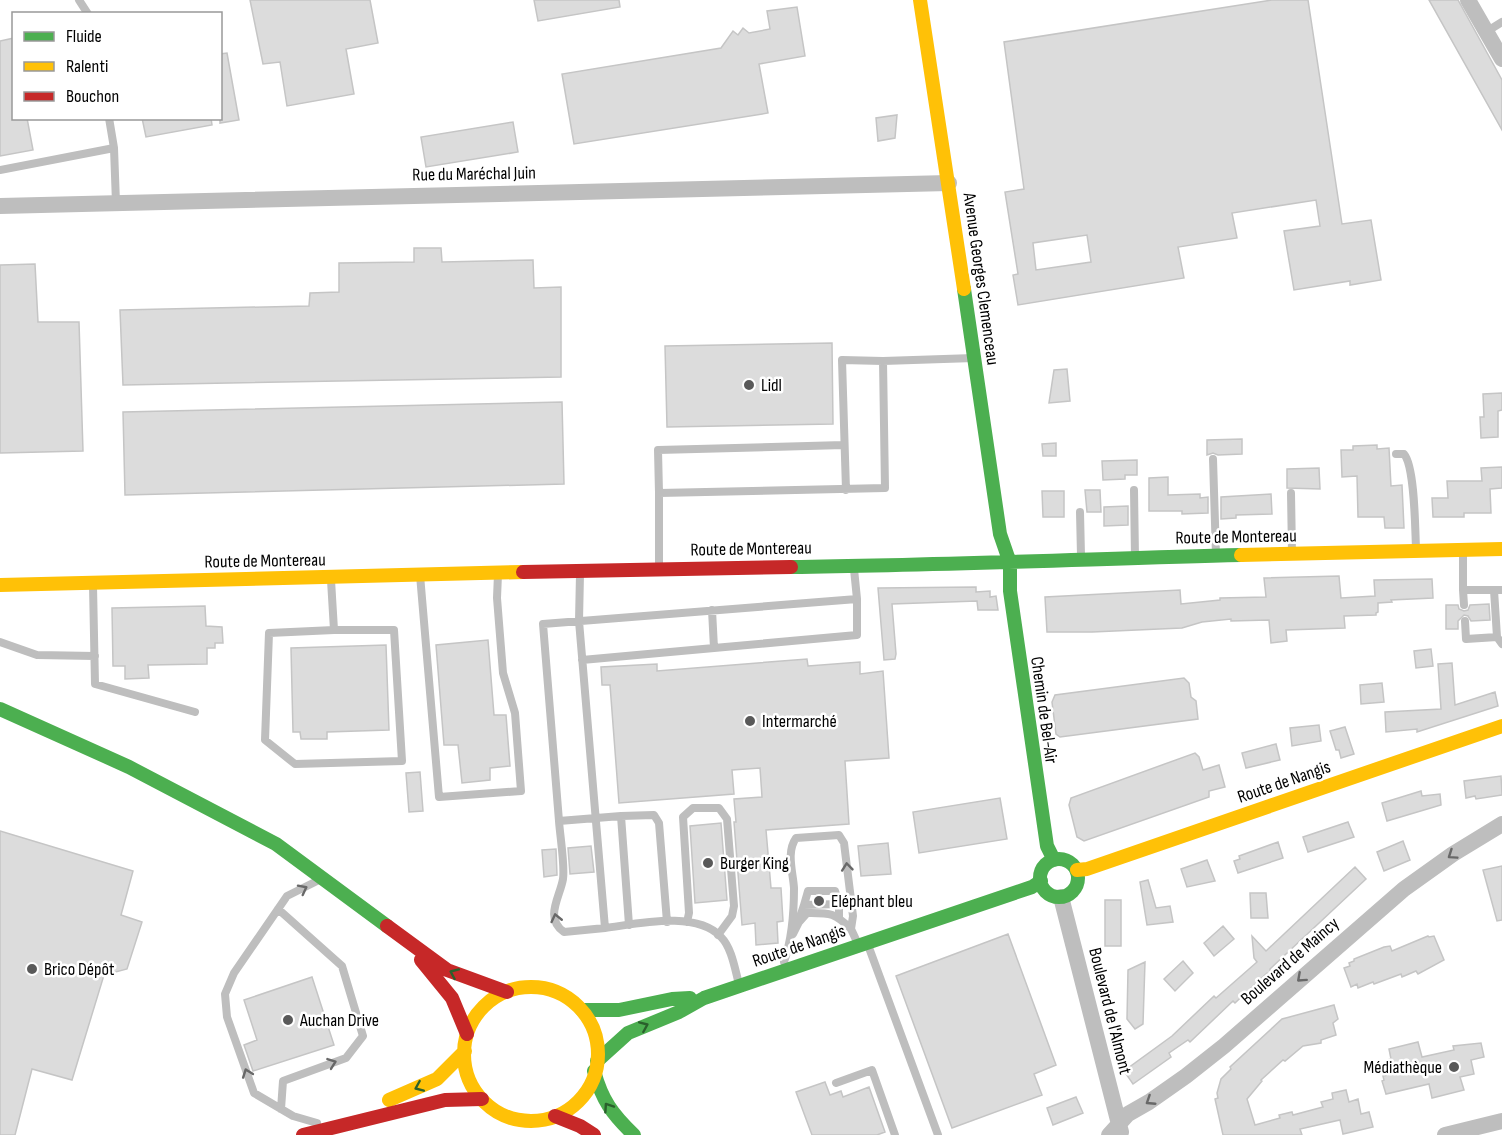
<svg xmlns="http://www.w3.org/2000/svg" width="1502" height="1135" font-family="'Sofia Sans Condensed',sans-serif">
<rect width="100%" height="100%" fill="#fff"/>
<path fill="#dcdcdc" stroke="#c5c5c5" stroke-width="1.5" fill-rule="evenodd" d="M250,0H370L378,43L346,49L354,94L287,106L280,62L263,64Z
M534,0H619L620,7L538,21Z
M1272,0H1308L1342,224L1371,220L1381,280L1350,285V281L1294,290L1284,231L1320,226L1316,200L1232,213L1237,238L1178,247L1184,278L1018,305L1013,275L1018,274L1005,192L1024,189L1004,42ZM1087,235L1091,262L1036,270L1033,243Z
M1429,0H1458L1502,80V130Z
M797,7L805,56L759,64L768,113L574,144L562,74L721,48L733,31L738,35L743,28L749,33L770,29L767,11Z
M14,38V118H27L33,150L0,156V41Z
M227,53L239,120L220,123V54Z
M897,115L895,138L878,141L876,118Z
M142,118H211L212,125L146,137Z
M513,122L518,152L426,167L421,137Z
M414,248H441L442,262L533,260L534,288L561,287V377L123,385L120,310L309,306L310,293L339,292V263L414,262Z
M35,264L38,322H79L83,451L0,453V265Z
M832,343L833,424L667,427L665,346Z
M1067,369L1070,401L1049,403L1054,370Z
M1502,393V410L1498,411V437L1481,438L1480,417H1484L1483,394Z
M562,402L564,484L125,495L123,412Z
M1242,439V454L1218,455L1213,453L1207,455V440Z
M1056,443V456H1043L1042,444Z
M1377,445V449L1389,448L1391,486L1402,485L1404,528H1385L1384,517H1358L1357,476L1342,477L1341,450H1353V446Z
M1137,460V475H1125V479L1103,480L1102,461Z
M1502,467V488L1490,489L1491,513H1464V517H1433L1432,498H1448L1447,481H1482L1481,468Z
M1319,468L1320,489L1287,488V469Z
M1168,477V495L1200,494V498L1208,497V513L1182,514V511H1149V478Z
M1085,490H1100L1101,512H1087Z
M1042,491H1064V517H1043Z
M1271,494L1272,514L1236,515V518L1221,519V497Z
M1128,506V525L1104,526V507Z
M1339,576L1341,598L1375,596L1374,580L1432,579L1433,598L1391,600L1392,602L1378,603V612L1376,613V615L1344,616L1345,628L1286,630L1287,641L1271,643L1269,620L1231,621V619L1202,622L1182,628L1092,632H1047L1045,597L1180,590L1181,604L1220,600V598L1266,597L1264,578Z
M976,587V592L990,591V597L996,596L998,610H978L977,601L892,604L896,654L895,659L884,660L878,588Z
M1489,604L1490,620L1471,621L1468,616L1464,615L1458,621V629H1446V605H1458L1459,609L1464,611L1468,610L1470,605Z
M205,606L206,626L222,627L223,643H215V648H207V664L148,665L149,678L125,679V666H113L112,608Z
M488,640L494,715H506L510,766L490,768V780L462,783L458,745H444L436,645Z
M386,645L389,730L327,732V739H301L300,732H293L291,648Z
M1431,649L1433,666L1416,668L1414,651Z
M807,659L808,666L860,662V674L883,671L889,758L845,761L849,824L766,830L771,888H781L783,921L777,922L778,943L756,945L755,923L742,925L734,822H736L734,799L762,797L760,768L732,770L734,794L619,803L610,685H602L601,667L657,664V671Z
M1452,663L1455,705L1495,692L1498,706L1417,732V729L1386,732L1385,712L1441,709L1438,664Z
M1184,678L1189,683L1191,697L1196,701L1198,719L1060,737L1056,734L1052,702L1055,695Z
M1382,683L1384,702L1361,704L1360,685Z
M1319,725L1321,741L1292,746L1290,728Z
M1345,727L1354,754L1341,758L1339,750H1336L1330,731Z
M1276,744L1280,760L1246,768L1242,753Z
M1195,753L1199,757L1203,770L1219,765L1225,787L1209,791V797L1084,841L1077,837L1069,805L1071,798Z
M420,772L423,811L409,812L406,773Z
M1501,776L1502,795L1476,799L1475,796L1466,798L1464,781Z
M1421,791L1422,796L1440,794L1441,805L1387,821L1382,803Z
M1000,798L1007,839L919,853L913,812Z
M1348,822L1354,837L1308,852L1303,837Z
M721,823L727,900L695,903L690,826Z
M0,831L133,871L121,915L142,922L127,969L104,975L72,1080L32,1069L15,1135H0Z
M1403,841L1410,860L1384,871L1377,852Z
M1278,842L1283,858L1238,873L1234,861L1240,859L1239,856Z
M888,843L891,874L861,876L858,846Z
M591,846L594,872L570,874L568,848Z
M556,849L557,875L544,877L542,850Z
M1207,860L1215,881L1187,887L1181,869Z
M1502,866V920L1497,921L1483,870Z
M1355,867L1366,879L1270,969V977L1267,973L1235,1003L1233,1001L1190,1042L1188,1040L1169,1053L1171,1057L1133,1084L1124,1071L1172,1036L1214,996L1216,998L1257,962L1254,958L1252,936L1266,951Z
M1148,880L1156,908L1170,906L1173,922L1147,925L1140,882Z
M1250,893H1266L1268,918H1251Z
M1105,900H1121V946H1105Z
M1223,926L1234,939L1214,956L1204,943Z
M1008,934L1056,1065L1034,1074L1042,1095L952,1128L896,976Z
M1428,936L1429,937L1434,936L1444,960L1418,974L1416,971L1402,977L1401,974L1374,984L1373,982L1358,988L1357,984L1351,987L1344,968L1350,966L1349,963L1354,961V959L1384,947L1390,946L1392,951Z
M1183,961L1193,973L1175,991L1164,979Z
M1145,962L1143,1024L1135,1029L1127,1019L1128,970Z
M312,977L334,1045L253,1071L244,1045L257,1040L244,1000Z
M1334,1005L1338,1019L1333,1023L1336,1035L1321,1040V1043L1303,1046L1285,1061L1283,1060L1261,1080L1262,1081L1247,1099L1255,1125L1280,1118L1279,1115L1292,1112L1293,1115L1323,1107L1321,1102L1333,1099L1332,1093L1346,1090L1349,1102L1358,1099L1361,1114L1369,1112L1373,1127L1343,1134L1340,1120L1300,1129L1302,1135H1223L1215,1099L1218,1098L1217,1093L1221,1079L1231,1069L1230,1067L1282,1019Z
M1418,1042L1422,1057L1454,1050L1453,1046L1481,1043L1484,1057L1471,1060L1474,1074L1460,1077L1464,1090L1432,1098L1429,1084L1386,1094L1382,1081L1384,1080L1383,1076L1388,1075L1385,1064H1388L1387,1060L1391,1059L1389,1049Z
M825,1082L830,1095L841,1091L843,1097L869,1087L885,1132L877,1135H812L796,1092Z
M1076,1097L1083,1113L1053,1125L1047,1108Z"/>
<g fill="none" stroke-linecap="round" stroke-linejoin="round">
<path stroke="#bebebe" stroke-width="8" d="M79,0L88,14
M1486,32L1502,22
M109,118L114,148L116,203
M0,170L114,148
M1396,454H1404C1415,467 1415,528 1416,548
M1213,459L1216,555
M846,490L842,360L883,361
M1134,490L1135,557
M659,493L658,450L844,445
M1291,493L1292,553
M1080,512L1081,556
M1463,553V590H1502
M659,569V493L885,488L883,361L974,358
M580,574L579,621L605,928C637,924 696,910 721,937C732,948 735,970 739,984
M420,575L439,797L521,791L515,713L503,673L497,598L498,574
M331,580L334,630L269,633L265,740L295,764L402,761L394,630H334
M93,586L95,684L195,712
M1463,590L1464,605
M1494,590L1497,637L1502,644
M712,610L714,648L857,635V599
M1465,621L1466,639L1497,637
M0,642L37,655L95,656
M582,660L714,648
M621,816L654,815L659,823L667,922
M559,821C560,836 565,865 563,879C560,897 544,918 564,932L605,928
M804,905L808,891H835L839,904
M278,909L342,966L363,1036L346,1058L283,1081L281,1109
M799,920L804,905L839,904V917
M687,922L689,913L683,817L693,808H719L727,819L734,906L732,916L718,935
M629,925L621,816L559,821L543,624L857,599L854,569
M793,934L799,922L807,913C830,913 834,912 851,929
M868,945L938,1135
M786,966L784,962C792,939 794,913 794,888C793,872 786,852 796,838L839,835L844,843L853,916L851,929L858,944
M836,1083L872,1070L895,1135
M317,1123L293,1116L254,1093L227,1017L225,994L234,973L287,896L317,881"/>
<path stroke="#bebebe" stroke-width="16" d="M1468,0L1502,59
M0,206L949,183
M1061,897L1121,1132
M1109,1135L1128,1114L1149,1102L1186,1076L1224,1046L1404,889L1453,854L1502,824
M1445,1135L1502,1121"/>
<path stroke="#4caf50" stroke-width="14" d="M964,289L1000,534L1010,563V591L1047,846L1054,860
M791,567C941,565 1091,559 1241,555
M0,709L129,767L276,844L387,926
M1040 878a19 19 0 1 1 38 0a19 19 0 1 1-38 0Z
M582,1010H619L672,999L690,998
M597,1061L628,1033L679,1012L704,998L1032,887L1041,881
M594,1071C602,1100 612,1114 634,1135"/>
<path stroke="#ffc107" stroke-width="14" d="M920,0L964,289
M1241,555L1502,549
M0,585L523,572
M1077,870L1087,869L1502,726
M464 1054a67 67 0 1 1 134 0a67 67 0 1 1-134 0Z
M389,1100L437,1079L465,1051"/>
<path stroke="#c62828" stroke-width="14" d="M523,572L791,567
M387,926L447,970L507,992
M421,960L452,998L467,1034
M555,1116L580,1126L594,1135
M303,1135L445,1100L482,1099"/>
</g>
<defs><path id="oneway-chevron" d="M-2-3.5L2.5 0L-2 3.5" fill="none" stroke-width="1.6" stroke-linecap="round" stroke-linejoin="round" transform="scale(1.5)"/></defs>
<g stroke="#686868">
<use href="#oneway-chevron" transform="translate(1452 855) rotate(146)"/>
<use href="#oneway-chevron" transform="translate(847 867) rotate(-96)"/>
<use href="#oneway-chevron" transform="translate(303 889) rotate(-27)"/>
<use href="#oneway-chevron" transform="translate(556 918) rotate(-103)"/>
<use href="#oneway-chevron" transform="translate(1301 978) rotate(138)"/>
<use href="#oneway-chevron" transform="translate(332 1063) rotate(-20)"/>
<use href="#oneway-chevron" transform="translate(247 1073) rotate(-110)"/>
<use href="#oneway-chevron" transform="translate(1150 1101) rotate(147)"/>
</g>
<g stroke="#2a602c">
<use href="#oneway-chevron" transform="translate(454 973) rotate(-156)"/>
<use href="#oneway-chevron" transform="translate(644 1026) rotate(-23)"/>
<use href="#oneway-chevron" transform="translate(419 1087) rotate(157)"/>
<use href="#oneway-chevron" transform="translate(608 1107) rotate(-124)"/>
</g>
<g fill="#595959" stroke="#fff" stroke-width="2">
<circle cx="749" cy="385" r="6"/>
<circle cx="750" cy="721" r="6"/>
<circle cx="708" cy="863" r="6"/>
<circle cx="819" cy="901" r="6"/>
<circle cx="32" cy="969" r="6"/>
<circle cx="288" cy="1020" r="6"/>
<circle cx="1454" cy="1067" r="6"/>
</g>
<g text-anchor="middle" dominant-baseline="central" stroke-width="5" stroke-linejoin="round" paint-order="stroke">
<g font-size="18" fill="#000" stroke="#fff">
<text transform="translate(474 174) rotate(-1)">Rue du Maréchal Juin</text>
<text transform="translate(981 279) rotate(82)">Avenue Georges Clemenceau</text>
<text transform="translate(1236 537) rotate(-1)">Route de Montereau</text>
<text transform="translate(751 549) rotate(-1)">Route de Montereau</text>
<text transform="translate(265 561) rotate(-1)">Route de Montereau</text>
<text transform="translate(1044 710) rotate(82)">Chemin de Bel-Air</text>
<text transform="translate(1284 782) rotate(-19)">Route de Nangis</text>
<text transform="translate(799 946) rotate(-19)">Route de Nangis</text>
<text transform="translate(1290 961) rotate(-41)">Boulevard de Maincy</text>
<text transform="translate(1110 1011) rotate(76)">Boulevard de l'Almont</text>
</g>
<g font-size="18" fill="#000" stroke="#fff" text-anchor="start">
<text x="761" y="385">Lidl</text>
<text x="762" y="721">Intermarché</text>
<text x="720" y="863">Burger King</text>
<text x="831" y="901">Eléphant bleu</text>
<text x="44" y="969">Brico Dépôt</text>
<text x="300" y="1020">Auchan Drive</text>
<text x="1442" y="1067" text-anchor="end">Médiathèque</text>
</g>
</g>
<rect x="12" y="12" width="210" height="108" fill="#ffffff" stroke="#999999" stroke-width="1.5"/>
<rect x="24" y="32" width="30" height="9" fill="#4caf50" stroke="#999999" stroke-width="1.5"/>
<text x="66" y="42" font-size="18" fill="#000000">Fluide</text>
<rect x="24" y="62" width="30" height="9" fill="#ffc107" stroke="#999999" stroke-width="1.5"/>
<text x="66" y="72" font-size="18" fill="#000000">Ralenti</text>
<rect x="24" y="92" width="30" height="9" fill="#c62828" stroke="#999999" stroke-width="1.5"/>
<text x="66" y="102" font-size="18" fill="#000000">Bouchon</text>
</svg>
